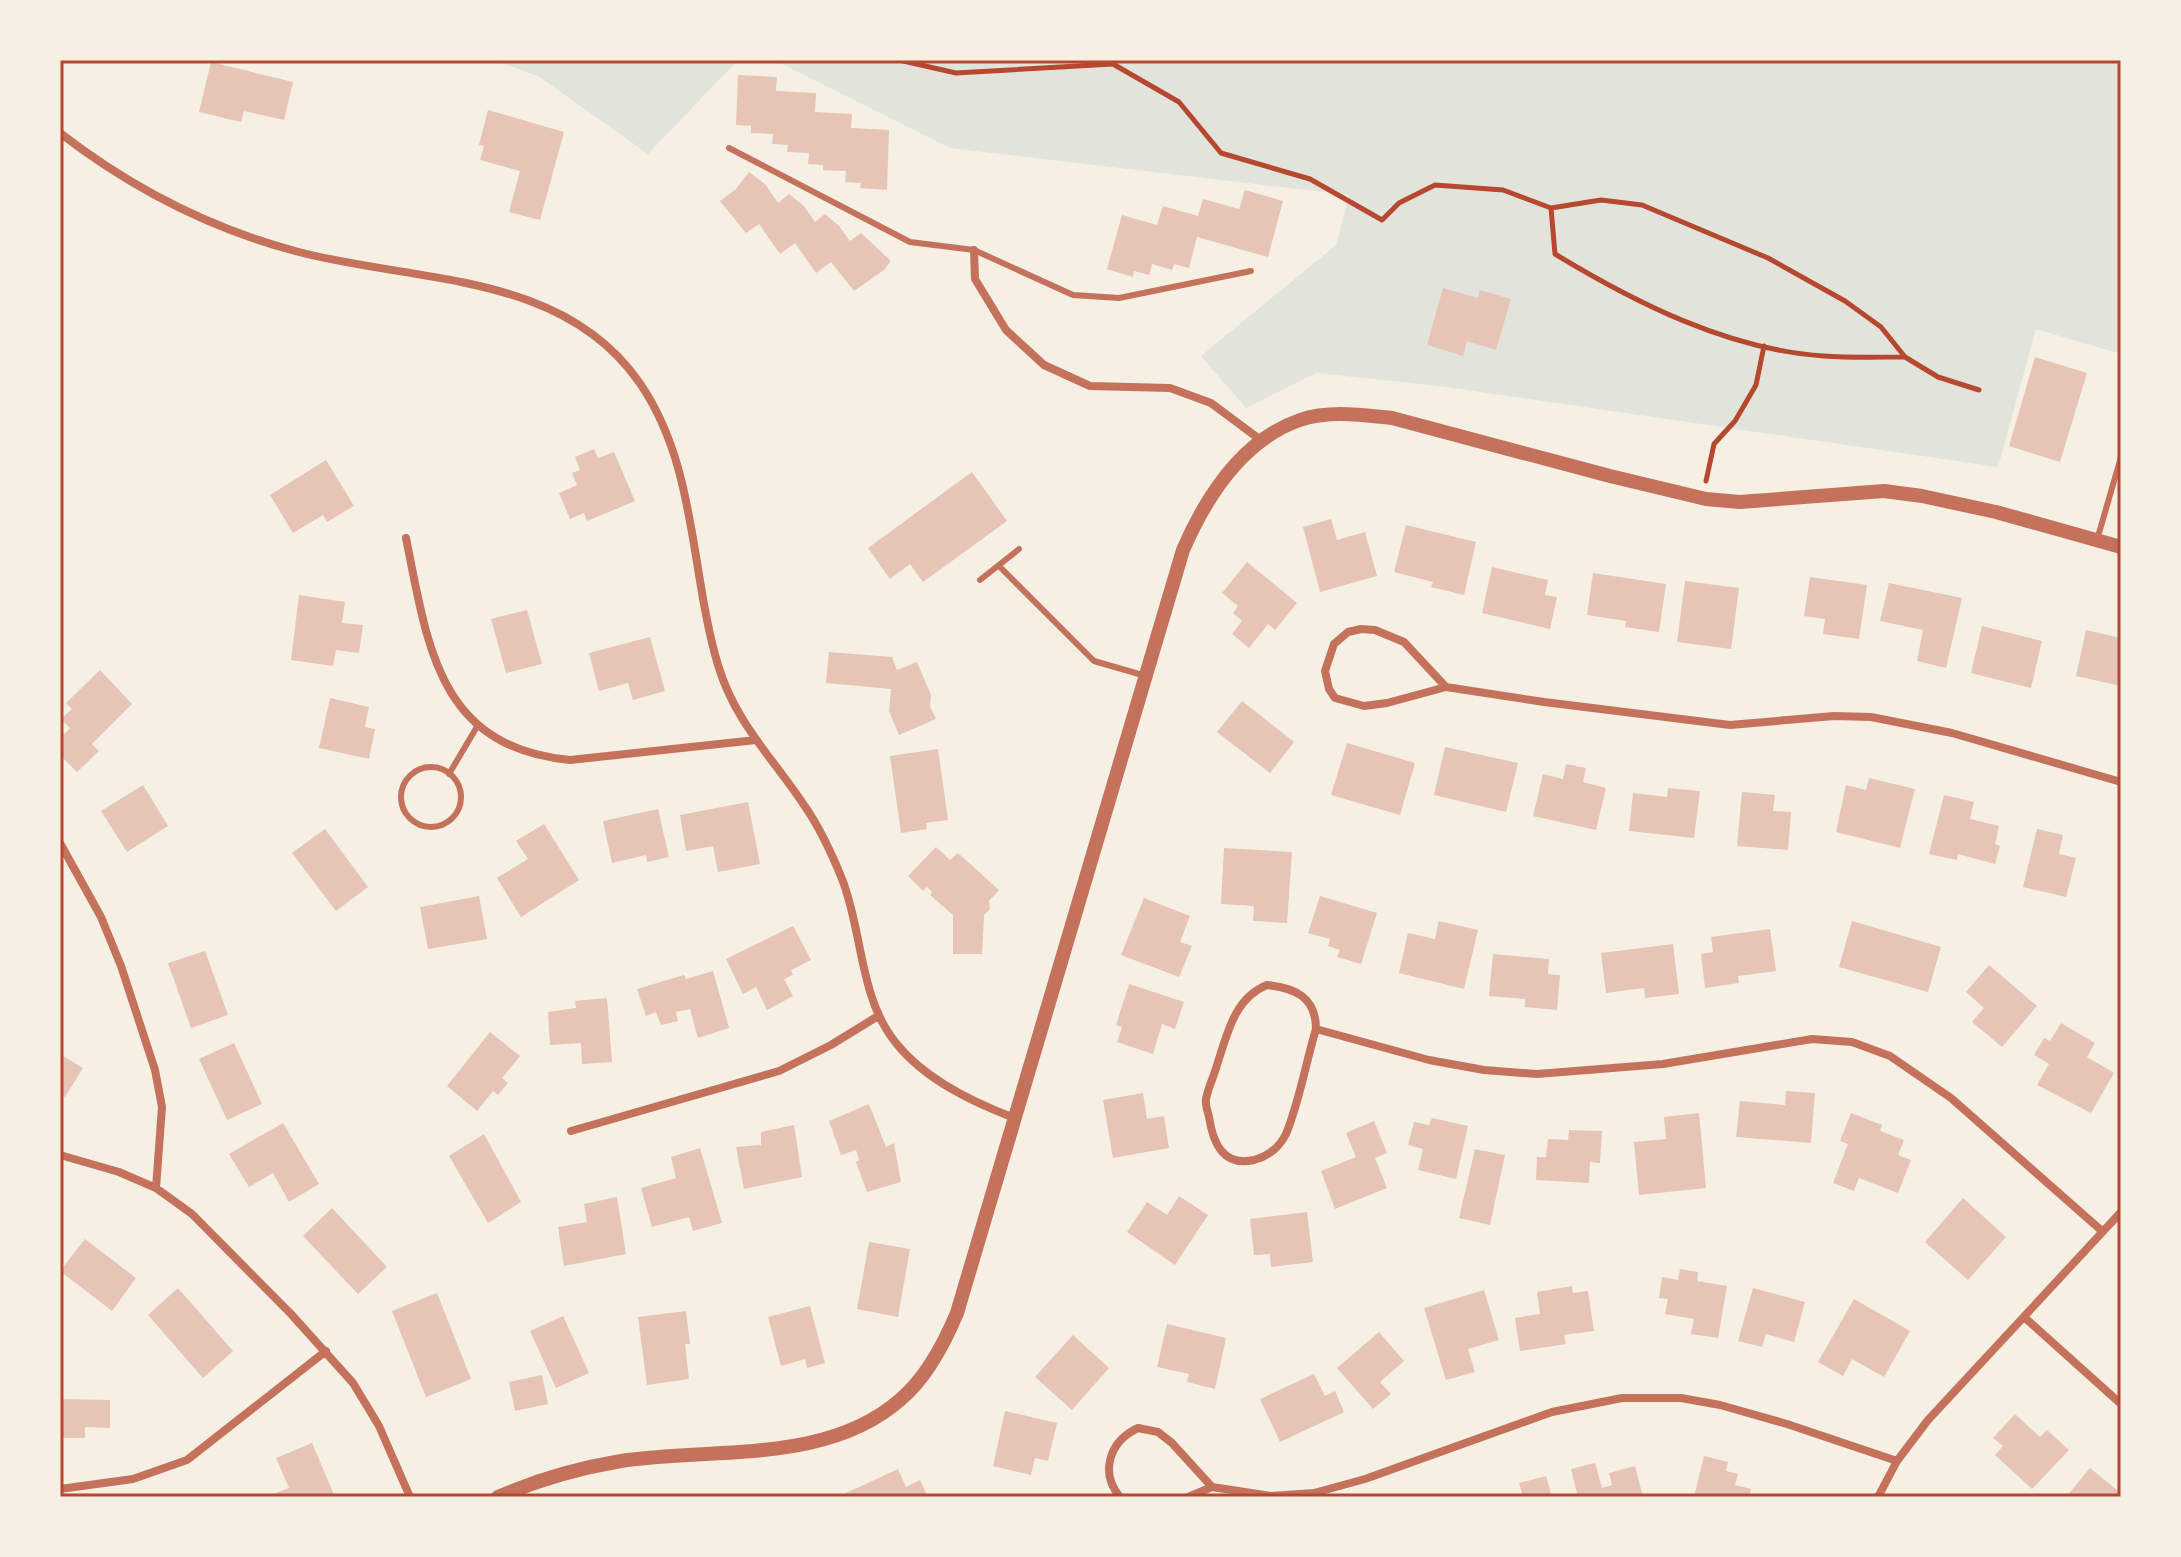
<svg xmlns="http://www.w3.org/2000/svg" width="2181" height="1557" font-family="'Varela Round',sans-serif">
<rect width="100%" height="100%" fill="#f6efe4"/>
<path fill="#e2e4dc" d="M492,60H738L648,154L538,76Z
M774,60H2121V354L2036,329L1998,467L1439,386L1316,373L1246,408L1201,356L1336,245L1349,195L950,148Z"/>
<path fill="#e6c5b7" d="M211,62L293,82L284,120L244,111L241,122L199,112Z
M738,75L777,77L776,91L816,93L815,112L852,114L851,128L889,130L887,190L860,188L861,183L845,182L846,171L823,170V165L808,164L809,153L787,152L788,145L772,144L773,134L751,133V126L736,125Z
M488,110L564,132L540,220L509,212L520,171L480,160L484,146L479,145Z
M749,172L765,184L778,203L789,194L804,206L815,222L825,214L839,226L850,241L861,233L891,261L884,270L854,291L831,262L816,273L795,243L780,254L759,224L746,233L720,201L735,190Z
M1245,190L1283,201L1268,257L1197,237L1189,268L1174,264L1172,270L1152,264L1149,275L1134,271L1133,277L1107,269L1122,215L1157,225L1163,206L1198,216L1203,199L1239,209Z
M1443,288L1478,298L1480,290L1511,299L1496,350L1467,341L1463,356L1427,345Z
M2035,357L2087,373L2060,462L2009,446Z
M594,449L598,458L614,452L635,501L587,521L584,513L570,519L559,493L577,485L572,473L580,470L575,457Z
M326,460L354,506L327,522L323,515L293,533L270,495Z
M972,472L1007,521L923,582L910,564L890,579L868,548Z
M1331,519L1337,540L1365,532L1377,576L1320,592L1303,527Z
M1406,525L1476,542L1464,595L1431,587L1433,582L1394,572Z
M1247,562L1297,603L1275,630L1268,624L1249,648L1232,634L1242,621L1233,613L1238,606L1222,593Z
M1492,567L1548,580L1545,595L1557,597L1550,629L1482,613Z
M1593,573L1666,584L1659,632L1625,627L1626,621L1587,615Z
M1810,577L1867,585L1859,639L1823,634L1825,619L1804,616Z
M1685,581L1739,588L1731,649L1677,642Z
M1889,583L1962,598L1946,668L1917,661L1923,630L1880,621Z
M299,595L345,602L342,623L363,625L359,653L336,650L333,666L291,660Z
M527,610L542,664L506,673L491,619Z
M1982,626L2042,641L2031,688L1971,673Z
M2086,630L2121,638V686L2076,676Z
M650,637L665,691L633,700L628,683L599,691L589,653Z
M829,652L892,657L897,670L917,662L931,695L930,706L936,719L899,735L889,711L891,689L826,683Z
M100,670L132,704L92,744L99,751L77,772L60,755V738L70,728L61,719L72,709L66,703Z
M330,698L369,707L365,727L375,729L369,759L319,748Z
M1242,701L1294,742L1270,773L1217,732Z
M1347,743L1415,763L1400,815L1331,795Z
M1445,747L1518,763L1506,812L1434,795Z
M938,749L948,820L926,823L927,829L901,833L890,756Z
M1566,764L1586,768L1583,782L1606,788L1596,830L1533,816L1543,774L1563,779Z
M1869,778L1915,789L1900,848L1836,832L1846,785L1866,790Z
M143,785L168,826L127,852L101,811Z
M1668,788L1700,791L1694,838L1629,831L1633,793L1667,797Z
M1742,792L1775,795L1773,811L1791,812L1788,850L1737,846Z
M1944,795L1974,802L1970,819L1999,826L1995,844L2000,846L1995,864L1958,854L1957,860L1929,854Z
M748,802L760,864L718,872L713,846L686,851L680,815Z
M658,809L669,857L647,862L646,855L612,863L603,821Z
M544,824L579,880L521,917L497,878L528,859L516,841Z
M325,829L368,887L336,911L292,853Z
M2037,829L2063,835L2059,854L2076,858L2066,897L2023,887Z
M936,847L950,860L958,853L999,890L989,901L990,909L984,915L982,954H953V915L930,895L932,892L927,887L923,891L908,876Z
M1224,848L1292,852L1287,923L1253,921L1254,906L1221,904Z
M479,896L487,939L428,949L420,907Z
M1320,896L1377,913L1361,964L1337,957L1340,950L1328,946L1330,939L1308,933Z
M1144,898L1190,916L1180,942L1192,946L1179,977L1121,955Z
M1439,921L1478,930L1464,989L1399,973L1408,933L1435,939Z
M1852,921L1941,947L1928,992L1839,967Z
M793,926L811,960L791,970L793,975L784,979L793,996L767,1010L756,987L743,994L726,959Z
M1770,929L1776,971L1738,976L1739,983L1705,988L1701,954L1713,952L1711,937Z
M1673,944L1679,994L1645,998L1644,988L1606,993L1601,953Z
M205,951L228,1015L191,1028L168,963Z
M1493,954L1549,959L1548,974L1560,975L1557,1010L1525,1007V999L1489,996Z
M1989,965L2037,1006L2002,1047L1972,1022L1984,1008L1966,992Z
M713,971L729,1028L698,1038L690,1009L676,1012L678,1021L661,1025L656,1012L646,1016L637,989L684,975L686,979Z
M1129,984L1184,1002L1175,1029L1162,1024L1153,1054L1117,1042L1122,1027L1116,1025Z
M607,998L612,1062L582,1064L581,1043L550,1045L548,1012L576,1008L575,1001Z
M2061,1023L2095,1043L2087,1057L2114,1073L2091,1113L2037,1085L2049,1064L2034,1055L2044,1038L2050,1041Z
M490,1032L520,1056L502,1078L508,1083L498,1095L493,1091L477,1111L447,1086Z
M234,1043L262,1104L227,1120L199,1059Z
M60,1054L83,1068L65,1097L60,1094Z
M1786,1091L1815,1093L1811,1143L1736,1137L1740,1101L1785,1105Z
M1143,1093L1147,1119L1164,1116L1169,1148L1113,1158L1103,1100Z
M869,1104L886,1147L894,1143L901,1182L867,1192L856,1162L859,1160L856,1150L841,1155L829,1121Z
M1699,1113L1706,1188L1639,1195L1634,1142L1666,1139L1664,1117Z
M1851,1113L1882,1125L1880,1131L1904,1140L1898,1155L1911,1160L1898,1193L1859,1178L1854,1191L1833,1183L1848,1144L1840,1141Z
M1432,1118L1468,1126L1456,1179L1418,1170L1423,1149L1408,1145L1414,1122L1429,1125Z
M1374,1121L1387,1153L1375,1158L1387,1188L1335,1209L1321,1171L1356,1157L1346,1133Z
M283,1123L319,1184L289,1202L273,1173L249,1187L229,1154Z
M794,1125L802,1177L744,1189L736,1147L761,1145V1132Z
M1569,1130L1602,1131L1600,1163L1590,1162L1589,1183L1536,1180L1537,1157H1546L1548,1139L1568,1140Z
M484,1134L521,1202L488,1223L449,1156Z
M700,1148L722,1223L693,1231L689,1217L652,1227L641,1188L676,1178L671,1157Z
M1475,1149L1505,1155L1490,1225L1459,1218Z
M1179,1196L1208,1215L1175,1265L1127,1232L1147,1202L1167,1215Z
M617,1197L626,1254L564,1266L558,1227L587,1222L584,1204Z
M1963,1198L2006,1237L1968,1280L1925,1242Z
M332,1208L387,1267L358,1294L303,1236Z
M1307,1212L1313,1262L1271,1267L1270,1254L1254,1255L1250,1219Z
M85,1239L136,1278L112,1311L60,1271Z
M869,1242L910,1249L898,1317L857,1309Z
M1680,1269L1698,1272L1697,1281L1727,1286L1718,1338L1691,1334L1694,1319L1665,1314L1668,1299L1659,1298L1662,1277L1678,1280Z
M1572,1286L1573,1293L1588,1291L1594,1331L1564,1335L1566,1344L1520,1351L1515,1318L1540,1314L1537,1292Z
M178,1288L233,1351L203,1378L148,1315Z
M1753,1288L1805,1302L1794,1342L1766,1334L1762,1347L1738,1341Z
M1484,1290L1499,1340L1468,1349L1475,1372L1446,1380L1424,1308Z
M437,1293L471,1379L426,1397L392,1311Z
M1854,1299L1910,1331L1884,1377L1852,1359L1843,1376L1818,1362Z
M810,1306L825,1363L807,1368L805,1359L781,1366L768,1317Z
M686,1311L690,1344H685L689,1379L647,1385L638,1317Z
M563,1316L589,1373L556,1388L530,1331Z
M1167,1324L1226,1338L1215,1389L1187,1382L1189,1374L1157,1367Z
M1379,1332L1404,1361L1380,1382L1391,1394L1373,1409L1337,1368Z
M1073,1335L1109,1368L1072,1410L1035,1377Z
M1314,1374L1325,1396L1335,1391L1344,1412L1280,1442L1260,1399Z
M542,1375L548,1404L515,1411L509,1382Z
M60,1399L110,1400V1428L85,1427V1438H60Z
M1005,1411L1057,1423L1048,1461L1035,1458L1031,1475L993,1466Z
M2015,1414L2040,1437L2047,1430L2069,1450L2032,1489L1995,1455L2003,1446L1993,1438Z
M312,1443L335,1497H274L273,1494L289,1488L276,1458Z
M1704,1456L1728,1462L1726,1471L1738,1474L1735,1485L1751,1489L1749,1497H1694Z
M1595,1463L1602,1488L1612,1485L1609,1473L1635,1466L1643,1497H1578L1571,1469Z
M2090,1468L2117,1490L2121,1485V1497H2066Z
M898,1469L906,1487L920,1480L928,1497H847L846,1493Z
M1546,1476L1552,1497H1523L1519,1483Z"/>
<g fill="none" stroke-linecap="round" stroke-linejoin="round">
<path stroke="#b5482f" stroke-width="5" d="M899,60L956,73L1113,64L1179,102L1221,153L1310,179L1382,220L1399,203L1435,185L1503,190L1551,208L1601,200L1642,205L1768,258L1845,301L1881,327L1905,357L1938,377L1979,390
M1551,208L1555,254C1636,303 1729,350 1824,356C1851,358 1878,357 1905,357
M1706,481L1714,444L1735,421L1756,385L1764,346"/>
<path stroke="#c5725c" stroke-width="6" d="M729,148L910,242L974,250L1073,295L1119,298L1251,271
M2097,540L2121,457
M999,566L1094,661L1146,676
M980,580L1019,549
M401 797a30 30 0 1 1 60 0a30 30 0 1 1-60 0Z
M449,774L478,725"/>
<path stroke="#c5725c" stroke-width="8" d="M60,133C130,187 209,228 295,251C412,283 561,270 639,382C697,465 690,571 718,665C735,722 772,757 804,805C820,828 832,854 842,879C863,932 859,998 896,1043C925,1080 974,1103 1017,1119
M974,250L975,279L1006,330L1044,365L1090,386L1170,388L1211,403L1262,441
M406,538C428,647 438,747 570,760L756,740
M1446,687L1404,642L1375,630L1361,629L1348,632L1334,644L1325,671L1329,689L1335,698L1364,706L1387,703L1446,687L1544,702L1730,725L1834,716L1871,717L1952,733L2121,782
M60,843L101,917L121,966L155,1070L162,1107L156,1188
M1267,985C1295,988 1316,997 1316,1029C1306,1062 1299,1103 1286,1134C1279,1148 1269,1156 1254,1160C1223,1167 1213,1143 1209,1117C1208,1112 1205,1105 1206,1099C1208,1088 1214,1076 1217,1065C1227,1035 1234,998 1267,985Z
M1316,1029L1429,1060L1484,1070L1537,1074L1663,1064L1812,1039L1852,1042L1890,1056L1951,1098L2102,1231
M571,1131L779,1071L831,1045L878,1016
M60,1155L119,1172L156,1188L192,1214L291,1314L353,1383L379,1426L410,1497
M2024,1317L2121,1404
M60,1489L133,1479L187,1460L326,1351
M1120,1497C1099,1472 1110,1441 1138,1428L1158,1432L1172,1443L1212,1487
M1188,1497L1212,1487L1271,1496L1314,1493L1365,1479L1552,1412L1622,1398H1681L1720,1405L1787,1424L1897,1461
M1878,1497L1897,1461L1928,1420L2121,1212"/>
<path stroke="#c5725c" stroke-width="14" d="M498,1497C537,1480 579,1468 621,1461C713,1447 827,1465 901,1399C927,1377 944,1344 957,1313L1183,550C1206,497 1242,440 1300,420C1329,410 1362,415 1392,418L1610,476L1706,499L1740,502L1884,491L1922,496L1996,512L2121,547"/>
</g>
<rect width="2181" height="1557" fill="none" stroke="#f6efe4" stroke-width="124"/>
<rect x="62" y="62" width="2057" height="1433" fill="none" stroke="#b5482f" stroke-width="3"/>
</svg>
